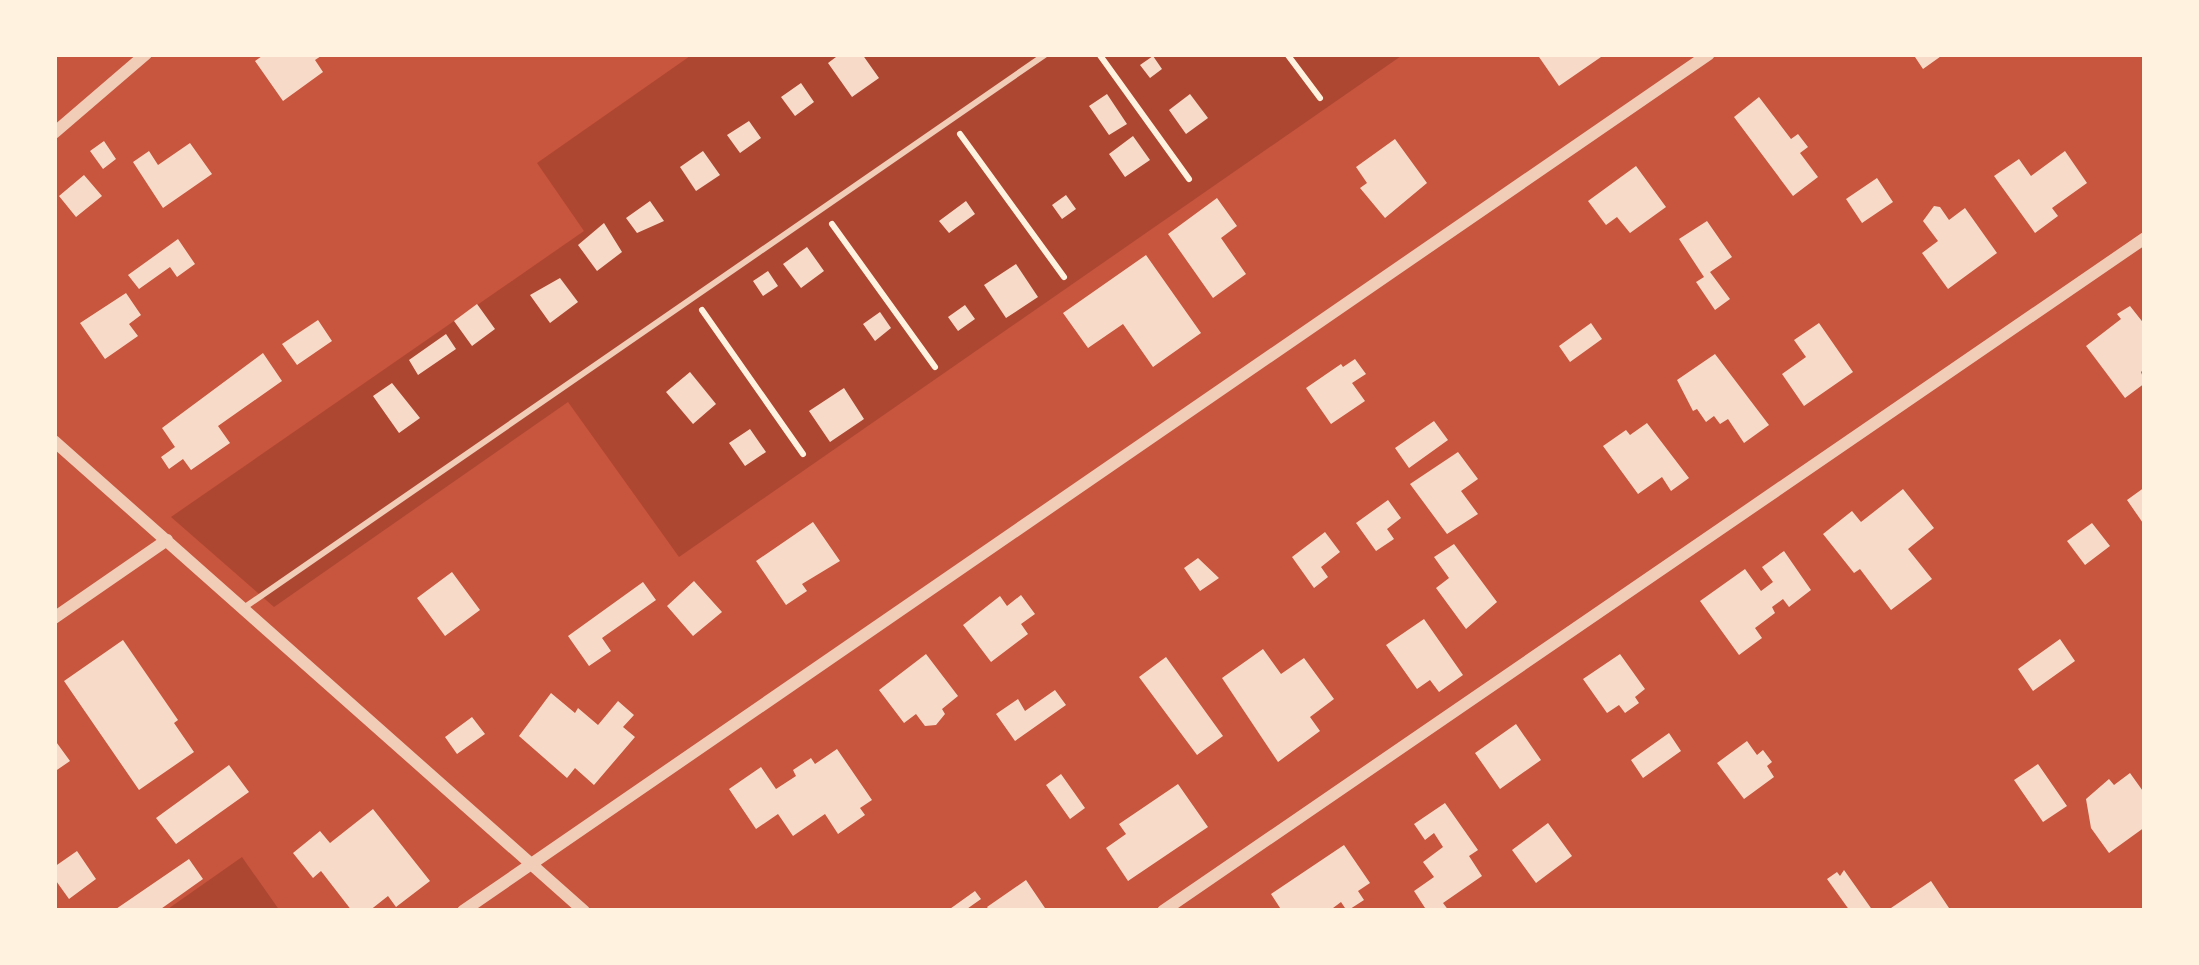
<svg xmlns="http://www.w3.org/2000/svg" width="2199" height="965" font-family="Karla,sans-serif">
<rect width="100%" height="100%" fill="#c8553d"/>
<path fill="#ae4732" d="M693,54H1404L679,557L568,402L274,607L171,517L584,231L537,163Z
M242,857L280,911H165Z"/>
<path fill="#f7dbc8" d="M265,54H324L315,60L323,72L283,101L255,61Z
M840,54H862L879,78L852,97L828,63Z
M1537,54H1599L1601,57L1559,86Z
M1913,54H1944L1923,69Z
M1153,56L1162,69L1150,78L1140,65Z
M801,83L814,102L795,116L781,97Z
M1107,94L1127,124L1109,135L1089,106Z
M1190,94L1208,118L1186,134L1169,110Z
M1759,97L1791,139L1798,134L1808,147L1800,153L1818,177L1793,196L1734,117Z
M749,121L761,138L740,153L727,135Z
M1133,136L1150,160L1125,177L1109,154Z
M1395,139L1427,183L1385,218L1360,188L1367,183L1356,167Z
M104,141L116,159L103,169L90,151Z
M190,143L212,174L163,208L133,162L149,151L158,165Z
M703,151L720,175L696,191L680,167Z
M2065,151L2087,183L2052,208L2058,216L2035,233L1994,176L2019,159L2031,176Z
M1636,166L1666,207L1630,233L1617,217L1606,225L1588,201Z
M84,175L102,196L76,217L59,196Z
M1877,178L1893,202L1862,223L1846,199Z
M1066,195L1076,209L1062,219L1052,205Z
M1217,198L1237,226L1221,238L1246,274L1213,298L1168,234Z
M650,201L664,221L637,233L626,218Z
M966,201L975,214L949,233L939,221Z
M1934,206L1940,207L1949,220L1965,208L1997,253L1948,289L1922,253L1938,241L1923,221Z
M1707,221L1732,257L1710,272L1730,299L1715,310L1696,282L1704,277L1679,239Z
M604,223L622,252L597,271L578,245Z
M178,239L195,264L177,277L170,267L139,289L128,275Z
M807,247L824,271L801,288L783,264Z
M1146,255L1201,333L1153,367L1123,324L1088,348L1063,313Z
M1016,264L1038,297L1006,318L984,285Z
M768,271L778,286L763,296L753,281Z
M560,278L578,302L550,323L530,295Z
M126,293L141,315L129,324L138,336L105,359L80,323Z
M477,304L495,329L472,346L454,321Z
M965,305L975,319L958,331L948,317Z
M2130,306L2145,325V368L2141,372L2145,383L2125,398L2086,346L2121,319L2117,314Z
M880,312L891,328L875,341L863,324Z
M318,320L332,341L297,365L282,344Z
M1591,323L1602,339L1570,362L1559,346Z
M1819,323L1853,372L1804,406L1782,374L1806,357L1794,340Z
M446,334L456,349L418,375L409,360Z
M263,353L282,381L218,426L230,443L191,470L183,459L169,469L161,457L175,447L162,428Z
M1715,354L1769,425L1744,443L1728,419L1720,424L1714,416L1706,422L1697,409L1693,411L1677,380Z
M1355,359L1366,374L1352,383L1365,401L1331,424L1306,388L1341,364L1343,367Z
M690,372L716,404L693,424L666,392Z
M392,383L420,418L399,433L373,396Z
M844,388L864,419L830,442L809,411Z
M1434,421L1448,440L1409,468L1395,448Z
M1647,423L1689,478L1671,491L1662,477L1638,494L1603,446L1626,430L1630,435Z
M750,429L766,452L745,466L729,443Z
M1458,452L1478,479L1461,491L1478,514L1447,534L1410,484Z
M2145,487V526L2127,500Z
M1903,489L1934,528L1908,549L1932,579L1891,610L1860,569L1854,573L1823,534L1852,511L1861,522Z
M1388,500L1401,518L1387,529L1394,539L1376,551L1356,523Z
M813,522L840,561L802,584L807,591L786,605L756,561Z
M2092,523L2110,546L2085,565L2067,541Z
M1325,532L1340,552L1321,567L1328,577L1314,588L1292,557Z
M1454,544L1497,602L1466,629L1436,588L1449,578L1434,557Z
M1784,551L1811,590L1789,607L1783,599L1772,607L1775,613L1755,628L1762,638L1739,655L1700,601L1745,569L1761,591L1773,582L1762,567Z
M1198,558L1219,578L1200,591L1184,568Z
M452,572L480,610L445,636L417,598Z
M694,581L722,612L693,636L667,606Z
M643,582L656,600L602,638L611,651L589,666L568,636Z
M1021,595L1035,614L1021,624L1028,634L991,662L963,625L1000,596L1007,606Z
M1424,619L1463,675L1439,692L1430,680L1417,689L1386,645Z
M2060,639L2075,661L2033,691L2018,669Z
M123,640L178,720L174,723L194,752L139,790L64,681Z
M1263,649L1281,674L1304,658L1334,699L1310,717L1320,731L1278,762L1222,678Z
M926,654L958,696L942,709L945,714L936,725L925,726L916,714L904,723L879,690Z
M1620,654L1645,689L1635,697L1639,703L1625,713L1619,705L1607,713L1583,679Z
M1166,657L1223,736L1197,755L1139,677Z
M1055,690L1066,705L1015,741L996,714L1018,699L1025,711Z
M551,693L575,713L578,708L598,725L618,701L634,715L623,727L635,737L594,785L575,768L567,778L519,736Z
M472,717L485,734L457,754L445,737Z
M1516,724L1541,760L1500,789L1475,753Z
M1669,733L1681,751L1643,778L1631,760Z
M54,739L70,761L54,772Z
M1747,741L1757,755L1763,750L1772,762L1767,766L1774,777L1744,799L1717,763Z
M837,749L872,800L860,808L865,815L838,834L825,814L793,836L778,814L756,829L729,789L761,767L776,789L796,776L793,770L811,758L815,764Z
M2038,764L2067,806L2043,822L2014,780Z
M229,765L249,792L176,844L156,818Z
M2130,773L2145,794V827L2109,853L2091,828L2086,799L2109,779L2114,785Z
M1061,774L1085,808L1070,819L1046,785Z
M1178,784L1208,827L1128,881L1106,848L1126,834L1119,824Z
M1445,803L1478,850L1469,856L1482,876L1443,903L1449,911H1427L1414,891L1434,877L1423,862L1443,847L1434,833L1425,840L1414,824Z
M373,809L430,881L396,907L388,896L369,911H352L321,871L313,878L293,853L320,831L330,843Z
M1548,823L1572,856L1536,883L1512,850Z
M1344,845L1370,883L1358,891L1364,900L1347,911L1341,902L1329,911H1282L1271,894Z
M77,851L96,879L69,899L54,878V867Z
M189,859L203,879L158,911H113Z
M1844,870L1873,911H1850L1827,879L1837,872L1840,876Z
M1026,880L1047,911H990L987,907Z
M1931,881L1951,911H1893L1891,908Z
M975,891L981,899L964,911H947Z"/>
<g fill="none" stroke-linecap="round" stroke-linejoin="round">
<path stroke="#fff3e0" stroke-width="6" d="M1099,54L1189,179
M1287,54L1320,98
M960,134L1064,277
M832,224L935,367
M702,310L803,454"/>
<path stroke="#f1ccb7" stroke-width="6" d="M245,607L1046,54"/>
<path stroke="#f1ccb7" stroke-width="12" d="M54,133L146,54
M54,441L584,911
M54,618L167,540
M463,911L1709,54
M1163,911L2145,238"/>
</g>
<rect width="2199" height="965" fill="none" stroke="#fff3e0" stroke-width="114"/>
</svg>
